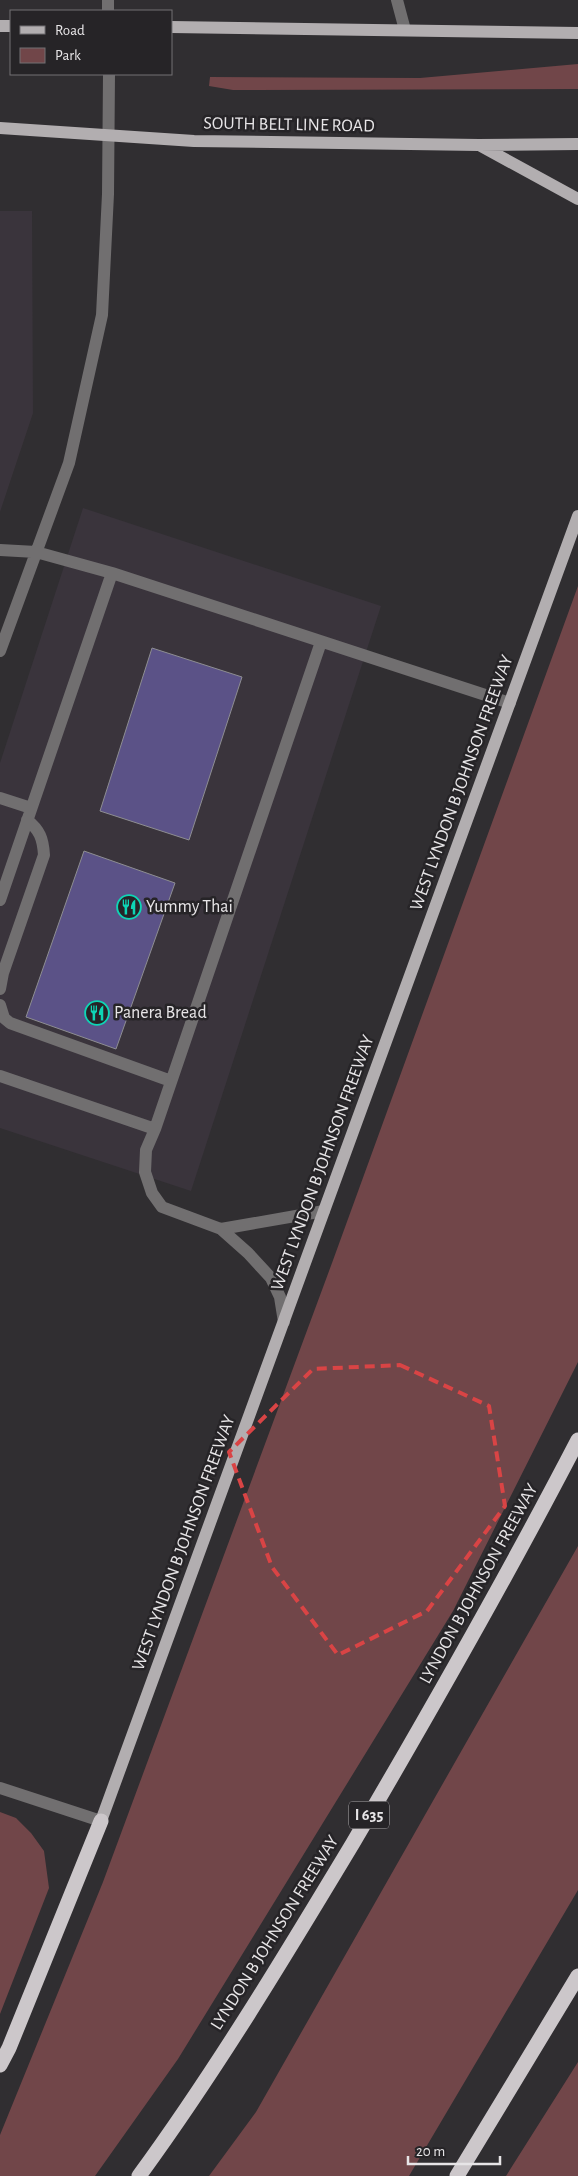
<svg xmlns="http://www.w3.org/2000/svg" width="578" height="2176" font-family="'Alegreya Sans',sans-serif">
<rect width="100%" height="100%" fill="#302e31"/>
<path fill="#3a343c" d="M0,211H32L33,413L0,512Z
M83,508L381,606L191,1191L0,1128V763Z"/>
<path fill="#714649" d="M578,64V89L233,90L209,86L210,77L420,78Z
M578,586V1362L453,1611L178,2059L95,2176H0V2135L103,1882L332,1263Z
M578,1546V1890L409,2176H209L256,2112Z
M0,1812L16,1818L31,1833L44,1851L49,1888L0,2014Z
M578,2062V2176H506Z"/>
<path fill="#5b5287" stroke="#8e8e92" d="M152,648L242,677L189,840L100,811Z
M84,851L175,883L116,1049L26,1017Z"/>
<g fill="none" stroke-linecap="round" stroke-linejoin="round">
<path stroke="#716f70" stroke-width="12" d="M108,0V11
M397,0L405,30
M0,550L36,552L112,573L510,703
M0,651L69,463L102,315L108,194L109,74
M0,798L31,808
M0,900L112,573
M0,989L3,973L44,855C43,839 40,830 27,820
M0,1005L4,1018L10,1023L171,1081
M0,1076L155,1129L321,642
M155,1129L146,1150L145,1172L152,1193L162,1207L221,1229L248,1253L271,1278L280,1297L284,1322
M221,1229L324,1211
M0,1788L101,1821"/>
<path stroke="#b2aeb0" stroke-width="12" d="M0,26H11
M171,27L578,33
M0,128L194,141L479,145L578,144
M481,146L578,199
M101,1821L578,516"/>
<path stroke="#ccc7ca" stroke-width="15" d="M0,2065L9,2048L101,1821
M139,2176C217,2069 285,1956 353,1843C431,1710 507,1577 578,1440
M457,2176L578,1976"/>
</g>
<path fill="none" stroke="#d94445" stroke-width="4" stroke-dasharray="10 6" stroke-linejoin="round" d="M400,1365L489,1406L505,1506L427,1611L338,1655L272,1567L229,1452L313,1369Z"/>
<defs>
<g id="restaurant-ring" transform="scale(1.25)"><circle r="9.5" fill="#262427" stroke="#0ed5b5" stroke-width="1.5"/><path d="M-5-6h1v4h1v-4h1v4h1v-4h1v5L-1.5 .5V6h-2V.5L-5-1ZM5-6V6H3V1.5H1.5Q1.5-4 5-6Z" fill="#0ed5b5"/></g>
</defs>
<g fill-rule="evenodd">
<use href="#restaurant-ring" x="129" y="907"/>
<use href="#restaurant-ring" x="97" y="1013"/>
</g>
<g text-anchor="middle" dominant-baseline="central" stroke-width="5" stroke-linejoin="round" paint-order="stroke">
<rect fill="#262427" stroke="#adabad" stroke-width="1" x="349" y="1801.5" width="40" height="27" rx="4"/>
<g font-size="16" font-weight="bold" fill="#e7e5e7">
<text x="369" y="1815">I 635</text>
</g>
<g font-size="18" fill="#e7e5e7" stroke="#262427">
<text transform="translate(289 125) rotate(1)">SOUTH BELT LINE ROAD</text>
<text transform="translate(462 783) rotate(-70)">WEST LYNDON B JOHNSON FREEWAY</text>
<text transform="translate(323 1163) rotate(-70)">WEST LYNDON B JOHNSON FREEWAY</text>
<text transform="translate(184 1543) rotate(-70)">WEST LYNDON B JOHNSON FREEWAY</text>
<text transform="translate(479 1584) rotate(-61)">LYNDON B JOHNSON FREEWAY</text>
<text transform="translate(275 1933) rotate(-58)">LYNDON B JOHNSON FREEWAY</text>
</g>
<g font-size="18" fill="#e7e5e7" stroke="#262427" text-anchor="start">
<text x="146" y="907">Yummy Thai</text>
<text x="114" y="1013">Panera Bread</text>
</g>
</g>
<rect x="10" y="10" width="162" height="65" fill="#262427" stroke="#737174"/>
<rect x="20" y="26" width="25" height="8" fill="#b2aeb0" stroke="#737174"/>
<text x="55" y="35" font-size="15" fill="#e7e5e7">Road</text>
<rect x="20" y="48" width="25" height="15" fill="#714649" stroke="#737174"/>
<text x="55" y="60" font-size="15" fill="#e7e5e7">Park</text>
<path d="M408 2156v8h92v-8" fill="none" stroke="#e7e5e7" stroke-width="2.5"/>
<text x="416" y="2156" font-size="15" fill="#e7e5e7" stroke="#262427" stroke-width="4" paint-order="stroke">20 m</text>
</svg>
